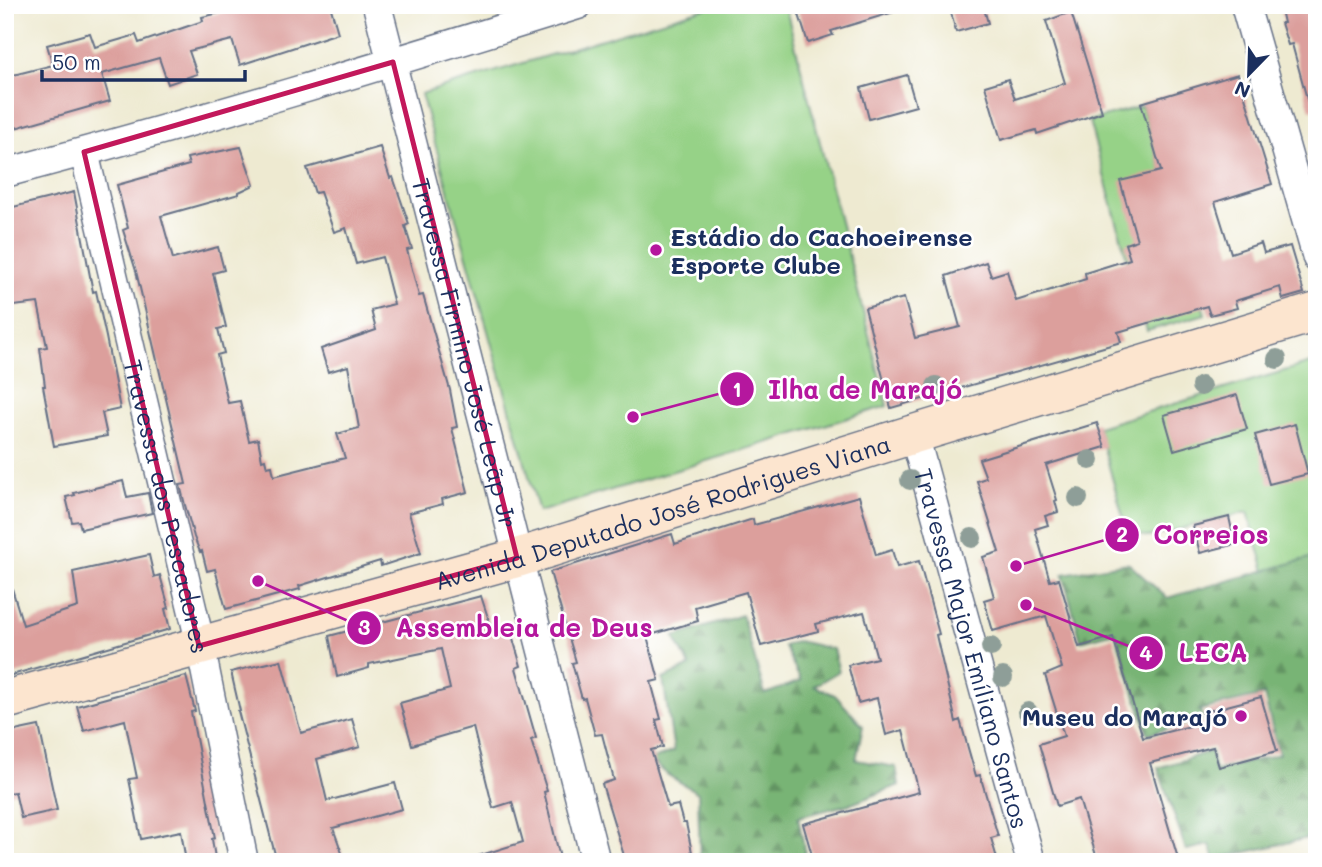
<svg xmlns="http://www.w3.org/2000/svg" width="1322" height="867" font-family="Mali,sans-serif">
<defs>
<pattern id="forest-firs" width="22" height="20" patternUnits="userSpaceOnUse" patternTransform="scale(1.75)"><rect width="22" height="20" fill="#78b474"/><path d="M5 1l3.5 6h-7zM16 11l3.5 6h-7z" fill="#629362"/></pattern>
</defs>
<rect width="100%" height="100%" fill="#fff"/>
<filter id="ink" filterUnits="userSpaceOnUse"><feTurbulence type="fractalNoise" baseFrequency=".0143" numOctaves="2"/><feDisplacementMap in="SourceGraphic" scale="14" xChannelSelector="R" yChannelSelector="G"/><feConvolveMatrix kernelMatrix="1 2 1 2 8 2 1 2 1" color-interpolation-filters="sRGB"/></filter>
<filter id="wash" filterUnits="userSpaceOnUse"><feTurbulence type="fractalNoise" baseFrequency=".00686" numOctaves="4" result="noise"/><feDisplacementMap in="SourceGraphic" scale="28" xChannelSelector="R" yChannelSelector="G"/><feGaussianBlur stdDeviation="1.57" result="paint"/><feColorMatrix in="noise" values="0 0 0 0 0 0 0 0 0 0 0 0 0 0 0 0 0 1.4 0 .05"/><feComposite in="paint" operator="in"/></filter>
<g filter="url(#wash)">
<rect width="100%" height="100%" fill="#eeead1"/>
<path fill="#96d287" stroke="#588072" stroke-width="2" d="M715,5H785L887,406L539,512L421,94Z
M1142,106L1205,314L1147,331L1089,121Z
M1317,361V556L1265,571L1248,512L1148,537L1127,531L1098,427Z"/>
<path fill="url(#forest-firs)" stroke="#4a7269" stroke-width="2" d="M1317,556V836L1215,859L1210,845L1186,850L1158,768L1211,751L1215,771L1279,754L1264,695L1200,710L1203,719L1148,734L1115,632L1081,641L1063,574L1128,563L1167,598Z
M742,615L765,694L801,681L784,646L798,641L833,649L839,671L814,686L835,695L863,726L856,760L896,767L899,785L854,803L798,817L807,862H751L746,858L738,862H700L698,793L668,775L651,760L674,751L663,679L690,666L674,637Z"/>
<g id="blocks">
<path fill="#dc9f9c" d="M222,5H330L338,33L240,65L232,40L189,51L197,74L168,84L159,58L102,74L110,101L5,131V77L53,65L47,45L90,33L95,47L136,35L139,43L203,21L202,17L224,12Z
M796,5H896L897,11L831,31L833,35L808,43Z
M949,5H983L988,23L956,32Z
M1280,5H1317V109L1310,110L1292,44L1288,45L1281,23H1284Z
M1071,12L1102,112L1037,134L1036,130L1001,140L985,86L1008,79L1015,99L1065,83L1046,21Z
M1238,74L1272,184L1215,202L1231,253L1261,243L1264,253L1290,246L1304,293L1283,299L1280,287L1235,301L1237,308L1210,315L1207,306L1118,332L1121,342L891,408L865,308L904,298L915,338L960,327L946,276L986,262L991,276L1007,271L1016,301L1086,279L1085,273L1130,259L1125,244L1137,240L1120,181L1161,171L1141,103Z
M907,75L916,106L869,119L861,88Z
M241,147L254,185L239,192V194L161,216L173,259L218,247L224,270L213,273L226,327L218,329L224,353L217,355L228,403L240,401L249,441L258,439L262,460L265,459L267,467L272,466L274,476L345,458L337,434L359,428L348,366L328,372L321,349L376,330L371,310L394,304L382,257L356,264L346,228L334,232L320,192L315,193L307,168L380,147L390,178L393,177L409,224L405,226L412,249L407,250L419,296L423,295L450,390L457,427L452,428L468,492L442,499L443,504L409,513L421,553L381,566L380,561L299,586L300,589L226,609L215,569L207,571L202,551L200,552L194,537L185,505L180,485L186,484L136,271L123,230L128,228L117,185L189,165L187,158Z
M74,192L93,292L96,291L106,337L120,409L102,413L107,436L54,446L43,386H45L40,348L47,347L38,303L5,307V209Z
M1237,395L1247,429L1174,450L1164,415Z
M1097,423L1105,447L1046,465L1057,500L1055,501L1058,512L1045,516L1048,525L1035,529L1050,581L1059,579L1079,647L1113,637L1143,738L1206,722L1204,712L1261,697L1277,751L1219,767L1213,747L1150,763L1179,862H1098L1079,799L1057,806L1039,744L1064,736L1045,675L1062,668L1046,616L993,631L984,600L994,597L983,557L999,552L977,481L986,478L979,459Z
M1295,424L1308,474L1269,484L1255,435Z
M123,481L127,497L148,493L152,513L81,529L79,521L72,522L66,497L75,495L74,493Z
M859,496L876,555L892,550L897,567L919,561L939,634L936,635L956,722L960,720L976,776L980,775L998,836L991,838L998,862H814L803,824L919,792L903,730L886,735L877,698L858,703L848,665L877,658L864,612L816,624L818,631L761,646L746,592L695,607L698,621L647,636L659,680L651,682L661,719L656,720L663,747L651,750L668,807L678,805L683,823H686L694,862H626L602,784L614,780L602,734L595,735L585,698L582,699L572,663L576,662L550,572L672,534L675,544L753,519L754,525Z
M1229,517L1235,544L1200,553L1193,526Z
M149,555L154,577L160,575L169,608L165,609L170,629L5,677V583L10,582L23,625L78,607L73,572Z
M481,596L493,633L510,628L521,666L516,668L536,738L531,740L547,791L544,792L561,862H476L475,857L523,842L512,802L493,808L473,727L412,745L400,703L450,689L441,649L369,664V668L337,677L329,636Z
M281,660L301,733L352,719L360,747L317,759L327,801L395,783L402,809L333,828L343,856L326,862H277L238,711H240L231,672Z
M186,676L195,711L191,712L215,838L212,839L215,858L194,862H186L181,831L141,839L129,779L137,778L125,720L84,731L77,706Z
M39,726L57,810L21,818L15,792L5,794V733Z"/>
</g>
</g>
<g filter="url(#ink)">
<use href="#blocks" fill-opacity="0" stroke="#657086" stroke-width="2"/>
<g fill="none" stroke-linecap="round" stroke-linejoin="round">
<g stroke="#657086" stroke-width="31">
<g id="street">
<path id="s1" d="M377,5L596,862"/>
<path d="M1245,5L1317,258"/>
<path id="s2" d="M84,152L196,625L244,862"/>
<path d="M5,173C198,122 388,64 578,5"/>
<path id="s3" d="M914,434L1031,862"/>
</g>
</g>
<g stroke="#657086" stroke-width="41">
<g id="secondary">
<path id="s4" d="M5,700L517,558L914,434L1317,312"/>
</g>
</g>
<use href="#street" stroke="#fff" stroke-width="28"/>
<use href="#secondary" stroke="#fce5cf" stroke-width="38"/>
</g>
<g fill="#8e9e98">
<circle cx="1277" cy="359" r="10"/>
<circle cx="936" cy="386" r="10"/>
<circle cx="1201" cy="386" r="10"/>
<circle cx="1090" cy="460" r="10"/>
<circle cx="910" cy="480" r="10"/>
<circle cx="1078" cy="498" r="10"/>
<circle cx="972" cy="538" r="10"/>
<circle cx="991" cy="647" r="10"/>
<circle cx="1003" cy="677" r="10"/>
<circle cx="1028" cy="712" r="10"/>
</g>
</g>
<path fill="none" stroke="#c2185b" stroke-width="5" stroke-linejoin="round" d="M393,62L517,558L199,646L84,152Z"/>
<g fill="#b5179e" stroke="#fff" stroke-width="2.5">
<circle cx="656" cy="250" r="7"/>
<circle cx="1241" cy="716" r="7"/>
</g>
<g text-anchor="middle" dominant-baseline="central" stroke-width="5" stroke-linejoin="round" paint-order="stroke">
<g font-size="24" font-weight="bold" fill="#1b2f5e" stroke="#fff" text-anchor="start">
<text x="670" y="236">Estádio do Cachoeirense<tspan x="670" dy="28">Esporte Clube</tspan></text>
<text x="1227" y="716" text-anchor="end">Museu do Marajó</text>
</g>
<g font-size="24" fill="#1b2f5e" stroke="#fff">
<text stroke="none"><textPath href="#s1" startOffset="359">Travessa Firmino José Leãp Jr</textPath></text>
<text stroke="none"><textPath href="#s2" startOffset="364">Travessa dos Pescadores</textPath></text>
<text stroke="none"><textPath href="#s4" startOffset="684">Avenida Deputado José Rodrigues Viana</textPath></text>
<text stroke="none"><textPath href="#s3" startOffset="222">Travessa Major Emíliano Santos</textPath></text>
</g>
</g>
<path fill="none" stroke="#b5179e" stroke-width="2.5" d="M633 417L737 389M1016 566L1122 535M258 581L364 628M1026 605L1146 653"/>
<g fill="#b5179e" stroke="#fff" stroke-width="2.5">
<circle cx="633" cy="417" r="7"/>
<circle cx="1016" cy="566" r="7"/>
<circle cx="258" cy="581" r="7"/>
<circle cx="1026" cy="605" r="7"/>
<circle cx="737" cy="389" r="18"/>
<circle cx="1122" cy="535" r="18"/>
<circle cx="364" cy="628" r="18"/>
<circle cx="1146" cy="653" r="18"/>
</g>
<g font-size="21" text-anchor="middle" font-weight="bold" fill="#fff">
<text x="737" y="397">1</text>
<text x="1122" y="542">2</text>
<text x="364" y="635">3</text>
<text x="1146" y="661">4</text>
</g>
<g font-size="26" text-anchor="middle" font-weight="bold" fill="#b5179e" stroke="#fff" stroke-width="5" stroke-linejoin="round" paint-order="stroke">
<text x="865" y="399">Ilha de Marajó</text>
<text x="1211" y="544">Correios</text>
<text x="524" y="637">Assembleia de Deus</text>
<text x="1213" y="662">LECA</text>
</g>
<rect width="1322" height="867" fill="none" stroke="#fff" stroke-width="28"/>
<g transform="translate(1249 74) rotate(203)" stroke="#ffffff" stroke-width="5" paint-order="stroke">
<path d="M0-5L12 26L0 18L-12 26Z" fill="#1b2f5e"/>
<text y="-10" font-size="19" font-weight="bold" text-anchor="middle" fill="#1b2f5e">N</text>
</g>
<path d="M42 70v10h203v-10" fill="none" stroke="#1b2f5e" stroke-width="3.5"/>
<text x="52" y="70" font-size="21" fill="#1b2f5e" stroke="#ffffff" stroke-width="5" paint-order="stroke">50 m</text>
</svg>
